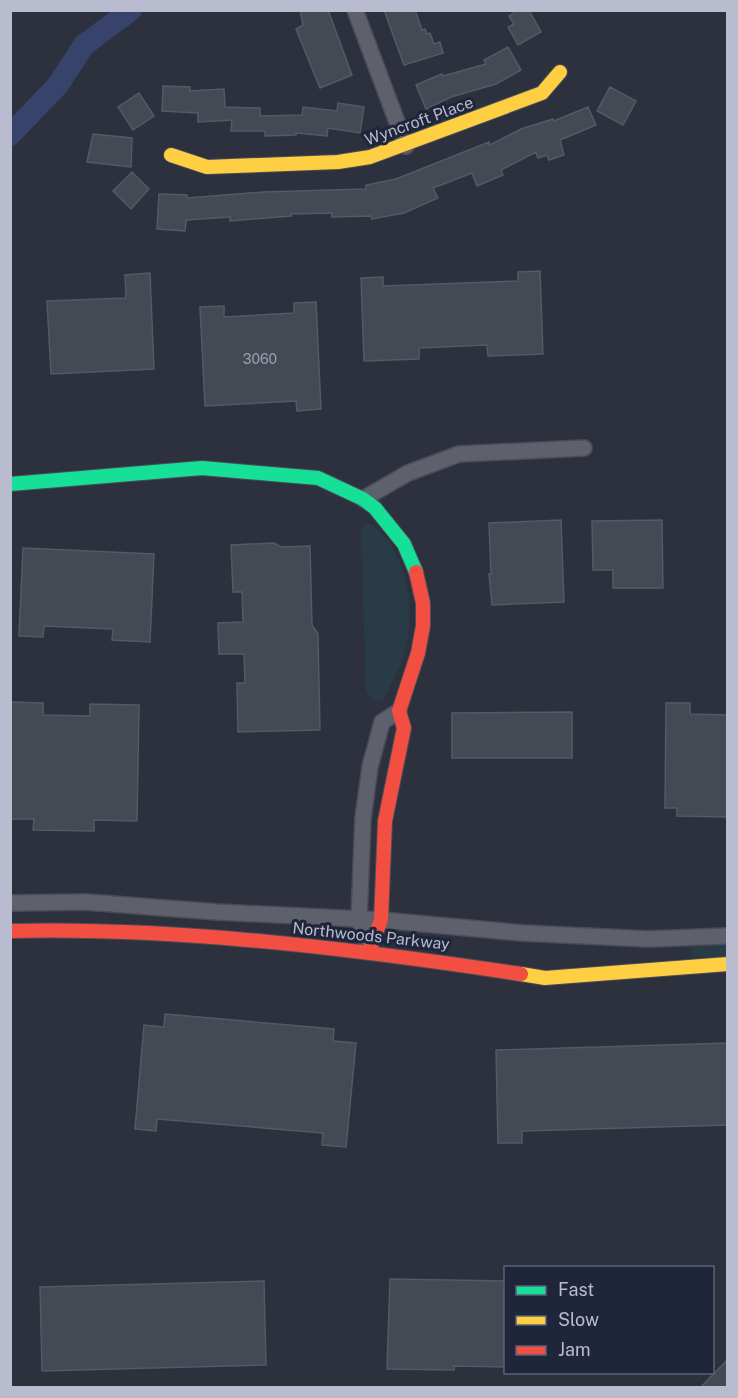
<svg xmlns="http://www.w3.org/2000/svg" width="738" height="1398" font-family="'Public Sans',sans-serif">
<rect width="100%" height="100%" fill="#2d313e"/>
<path fill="#283b46" d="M371,524C409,554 416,605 405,651C401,667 391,683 385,698L380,701L372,700L366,692L361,534L363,525Z
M727,940V957H693L690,946L694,943Z"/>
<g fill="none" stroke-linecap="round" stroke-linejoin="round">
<path stroke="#37436a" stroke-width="22" d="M10,135L58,85L84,45L131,10"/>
</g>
<path fill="#454953" stroke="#555965" stroke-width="1.5" d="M300,10H328L352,75L320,88L296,29L303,25Z
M384,10H415L422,30L425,29L427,34L430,33L434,44L440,42L443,53L404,65Z
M518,10H529L541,32L518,45L508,27L514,24L509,16Z
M508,47L521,70L496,84L451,97L426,109L416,85L442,74L443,76L486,64L484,60Z
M163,86L190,87V91L224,89L225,107L260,108V116L302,115L303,107L337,111L338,103L364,107L360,133L328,128L327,136L296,133V135L265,136V131H231L232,120L198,122V113L162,111Z
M610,87L636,101L623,125L597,111Z
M139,93L154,116L133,130L118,107Z
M588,107L596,125L560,140L564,155L549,160L547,155L538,158L536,152L501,170L503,175L477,186L472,173L433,188L438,198L404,213L372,219L371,216L332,217V213L291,214V216L230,221V217L186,220L185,231L157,229L159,194L187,195V198L263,192L366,189V185L396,179L489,142L490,145L521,129L553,119L554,121Z
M93,134L132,138L131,167L87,162Z
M132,172L149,189L131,209L113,191Z
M540,271L543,354L488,356L487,345L419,348V359L364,361L361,278L383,277V286L518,281V272Z
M150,273L154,369L51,374L47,301L126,298L125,275Z
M316,302L321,409L297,411L296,401L205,406L200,307L224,306V317L294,313V303Z
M561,520L564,602L492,605L489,574H491L489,523Z
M662,520L663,588H613V570H593L592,521Z
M274,543L281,547L310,546L312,625L318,634L320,730L238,732L237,683H245L244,654H219L218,623L243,622L242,592H233L231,545Z
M23,548L154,554L150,642L112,640L113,629L44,626L43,637L19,636Z
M10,702L43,703V715L90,716V704L139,705L137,821L94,820V831L33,830L34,819H10Z
M666,703H690V714L728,715V817L677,816V808H665Z
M572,712V758H452V713Z
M165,1014L334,1029L333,1041L356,1043L346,1147L322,1145L323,1133L157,1119L156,1131L135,1129L144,1025L164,1027Z
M728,1043V1125L522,1131V1143H498L496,1050Z
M390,1279L506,1281V1367L454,1366V1370L387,1369Z
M264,1281L266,1365L42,1371L40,1287Z
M728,1359V1388H700Z"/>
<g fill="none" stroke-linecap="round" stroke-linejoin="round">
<g stroke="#4a4d57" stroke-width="18">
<path id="street" d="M355,10L406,146
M363,499L408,473L459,454L584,448
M10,903L86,902L217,912L381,920L522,933L648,939L728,936
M369,951L359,919L363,818L370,767L382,722L399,711"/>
</g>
<g stroke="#4a4d57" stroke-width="16">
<path id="fast" d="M10,484L202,468L318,478L363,499L375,508L404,544L416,572"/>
</g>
<g stroke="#4a4d57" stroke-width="16">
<path id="slow" d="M171,155L207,167L338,162L370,157L542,93L560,72
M521,974L545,978L728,964"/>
</g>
<g stroke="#4a4d57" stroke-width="16">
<path id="jam" d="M10,931C179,927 354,949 521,974
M369,951L381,920L385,821L404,728L399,711L418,653L423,626V603L416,572"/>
</g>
<use href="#street" stroke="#5e606b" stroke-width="15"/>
<use href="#fast" stroke="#16e098" stroke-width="14"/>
<use href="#slow" stroke="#ffcf43" stroke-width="14"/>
<use href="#jam" stroke="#f24e42" stroke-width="14"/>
</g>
<g text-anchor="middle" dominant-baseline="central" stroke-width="6" stroke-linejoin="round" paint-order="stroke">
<g font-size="14" fill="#9b9faf">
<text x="260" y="359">3060</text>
</g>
<g font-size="16" fill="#b8bcce" stroke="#1f253b">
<text transform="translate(419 121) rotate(-20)">Wyncroft Place</text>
<text transform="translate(371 936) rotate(6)">Northwoods Parkway</text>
</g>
</g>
<rect width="738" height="1398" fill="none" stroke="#b8bcce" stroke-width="24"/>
<rect x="504" y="1266" width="210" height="108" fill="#1f253b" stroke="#5c6176" stroke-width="1.5"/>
<rect x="516" y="1286" width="30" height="9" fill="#16e098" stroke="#5c6176" stroke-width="1.5"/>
<text x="558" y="1296" font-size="18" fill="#b8bcce">Fast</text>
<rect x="516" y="1316" width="30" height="9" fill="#ffcf43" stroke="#5c6176" stroke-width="1.5"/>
<text x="558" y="1326" font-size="18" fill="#b8bcce">Slow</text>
<rect x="516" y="1346" width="30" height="9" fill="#f24e42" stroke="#5c6176" stroke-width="1.5"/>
<text x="558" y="1356" font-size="18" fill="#b8bcce">Jam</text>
</svg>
